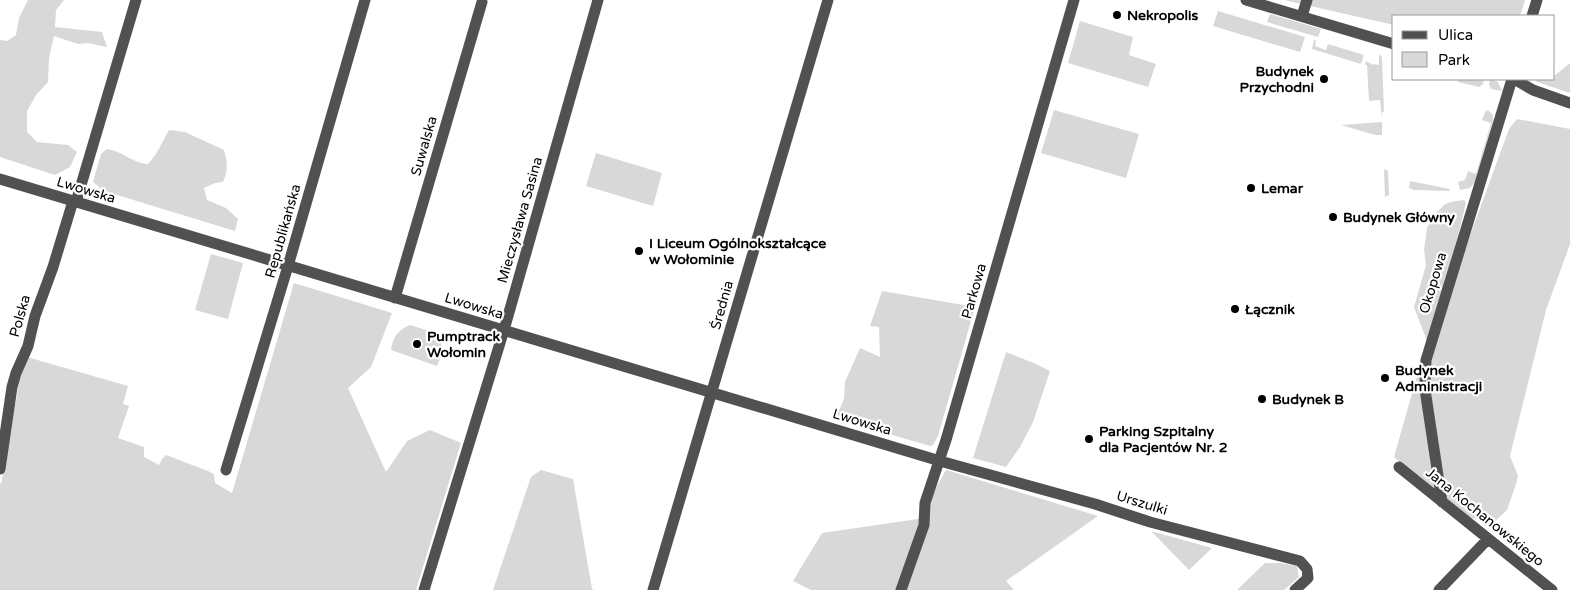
<svg xmlns="http://www.w3.org/2000/svg" width="1570" height="590" font-family="'Varela Round',sans-serif">
<rect width="100%" height="100%" fill="#fff"/>
<path fill="#d8d8d8" d="M28,0H64L56,10L55,27L102,32L107,47L88,43L78,44L54,36L49,58L48,82L36,95L27,111V132L37,142L68,145L77,152L70,167L55,175L0,157V40L7,41L16,35L19,18Z
M1284,0H1525L1520,16H1394V25Z
M1218,11L1305,37L1300,52L1213,26Z
M1270,14L1321,29L1318,37L1267,22Z
M1080,21L1133,37L1129,55L1156,64L1148,87L1068,63Z
M1314,40H1316L1315,46L1326,50L1328,44L1364,55L1361,64L1312,49Z
M1379,54L1382,57L1384,111L1381,114L1382,119L1380,100L1369,101L1367,65H1365L1366,61L1373,65L1374,64L1379,65Z
M1570,63V93L1537,82L1535,79H1554V76Z
M1456,79H1484L1483,84L1479,87L1458,82V79Z
M1490,79L1498,82L1502,91L1491,89L1489,84Z
M1054,110L1139,134L1126,178L1041,153Z
M1488,110L1493,115V120L1476,181L1470,188L1460,190L1458,182L1465,180L1468,171L1476,174L1491,123L1482,120L1485,112Z
M1517,119L1570,129V244L1546,310L1510,456L1518,476L1516,484L1507,510L1493,523L1469,517L1394,457L1427,341L1414,307L1426,265L1424,250L1427,228L1434,215L1444,205L1450,202L1464,200L1466,203L1455,247L1468,241L1509,129Z
M1382,122V135H1375L1341,125Z
M169,130L185,132L224,150C228,162 228,171 223,182L215,183L204,188L207,200L226,208L238,219L235,231L104,191L93,182L101,154L107,149C122,151 132,163 148,164L156,154Z
M596,153L662,173L653,206L586,186Z
M1384,169L1388,171L1389,195L1385,197Z
M1410,181L1450,189L1449,191L1414,190L1409,188Z
M211,254L243,263L228,319L195,310Z
M294,283L392,313L371,367L348,388L386,472L407,441L430,430L461,443L416,590H0V484L2,481L5,449L17,396L20,372L27,357L128,386L123,404L129,406L118,438L144,447V457L159,465L162,459L166,455L208,471L214,474L215,483L232,493Z
M882,291L975,307L938,436L933,445L930,446L855,424L837,415L844,399L845,382L860,348L880,357L879,327L870,326Z
M410,325L442,335L441,356L437,366L391,350C392,338 399,329 410,325Z
M1006,352L1036,364L1050,371L1033,422L1020,447L1006,467L973,458Z
M541,470L573,479L592,589L594,590H493L531,477Z
M946,470L1098,516L1006,581L1014,590H811L793,581L822,533L918,519Z
M1151,531L1212,548L1189,570Z
M1265,563H1280L1297,566L1299,577L1284,590H1237Z"/>
<g fill="none" stroke-linecap="round" stroke-linejoin="round">
<path stroke="#515151" stroke-width="11" d="M1246,0L1394,44
M1302,16L1307,0
M1532,16L1537,0
M1514,79L1533,90L1570,103
M0,179L940,461L1095,504L1150,522L1300,561L1307,569L1308,578L1295,590
M76,202L136,0
M395,298L482,2
M1399,467L1552,590
M0,469L12,387L16,373L28,346L35,316L53,267L73,201
M226,470L288,266L365,0
M1442,502L1426,396L1425,384L1426,360L1512,79
M424,590L504,330L598,0
M653,590L828,0
M901,590L924,525L925,503L946,440L1074,0
M1439,590L1488,539"/>
</g>
<g fill="#000" stroke="#fff" stroke-width="2">
<circle cx="1117" cy="15" r="5"/>
<circle cx="1324" cy="79" r="5"/>
<circle cx="1251" cy="188" r="5"/>
<circle cx="1333" cy="217" r="5"/>
<circle cx="639" cy="251" r="5"/>
<circle cx="1235" cy="309" r="5"/>
<circle cx="417" cy="344" r="5"/>
<circle cx="1385" cy="378" r="5"/>
<circle cx="1262" cy="399" r="5"/>
<circle cx="1089" cy="439" r="5"/>
</g>
<g text-anchor="middle" dominant-baseline="central" stroke-width="4.5" stroke-linejoin="round" paint-order="stroke">
<g font-size="14" font-weight="bold" fill="#000" stroke="#fff" text-anchor="start">
<text x="1127" y="15">Nekropolis</text>
<text x="1314" y="71" text-anchor="end">Budynek<tspan x="1314" dy="16">Przychodni</tspan></text>
<text x="1261" y="188">Lemar</text>
<text x="1343" y="217">Budynek Główny</text>
<text x="649" y="243">I Liceum Ogólnokształcące<tspan x="649" dy="16">w Wołominie</tspan></text>
<text x="1245" y="309">Łącznik</text>
<text x="427" y="336">Pumptrack<tspan x="427" dy="16">Wołomin</tspan></text>
<text x="1395" y="370">Budynek<tspan x="1395" dy="16">Administracji</tspan></text>
<text x="1272" y="399">Budynek B</text>
<text x="1099" y="431">Parking Szpitalny<tspan x="1099" dy="16">dla Pacjentów Nr. 2</tspan></text>
</g>
<g font-size="14" fill="#000" stroke="#fff">
<text transform="translate(424 146) rotate(-74)">Suwalska</text>
<text transform="translate(86 190) rotate(17)">Lwowska</text>
<text transform="translate(520 220) rotate(-74)">Mieczysława Sasina</text>
<text transform="translate(283 231) rotate(-74)">Republikańska</text>
<text transform="translate(1433 283) rotate(-73)">Okopowa</text>
<text transform="translate(974 291) rotate(-74)">Parkowa</text>
<text transform="translate(722 305) rotate(-74)">Średnia</text>
<text transform="translate(474 306) rotate(17)">Lwowska</text>
<text transform="translate(20 316) rotate(-74)">Polska</text>
<text transform="translate(862 422) rotate(17)">Lwowska</text>
<text transform="translate(1142 503) rotate(17)">Urszulki</text>
<text transform="translate(1485 517) rotate(39)">Jana Kochanowskiego</text>
</g>
</g>
<rect x="1392" y="15" width="162" height="65" fill="#ffffff" stroke="#999999"/>
<rect x="1402" y="31" width="25" height="8" fill="#515151" stroke="#999999"/>
<text x="1438" y="40" font-size="15" fill="#000000">Ulica</text>
<rect x="1402" y="52" width="25" height="15" fill="#d8d8d8" stroke="#999999"/>
<text x="1438" y="65" font-size="15" fill="#000000">Park</text>
</svg>
